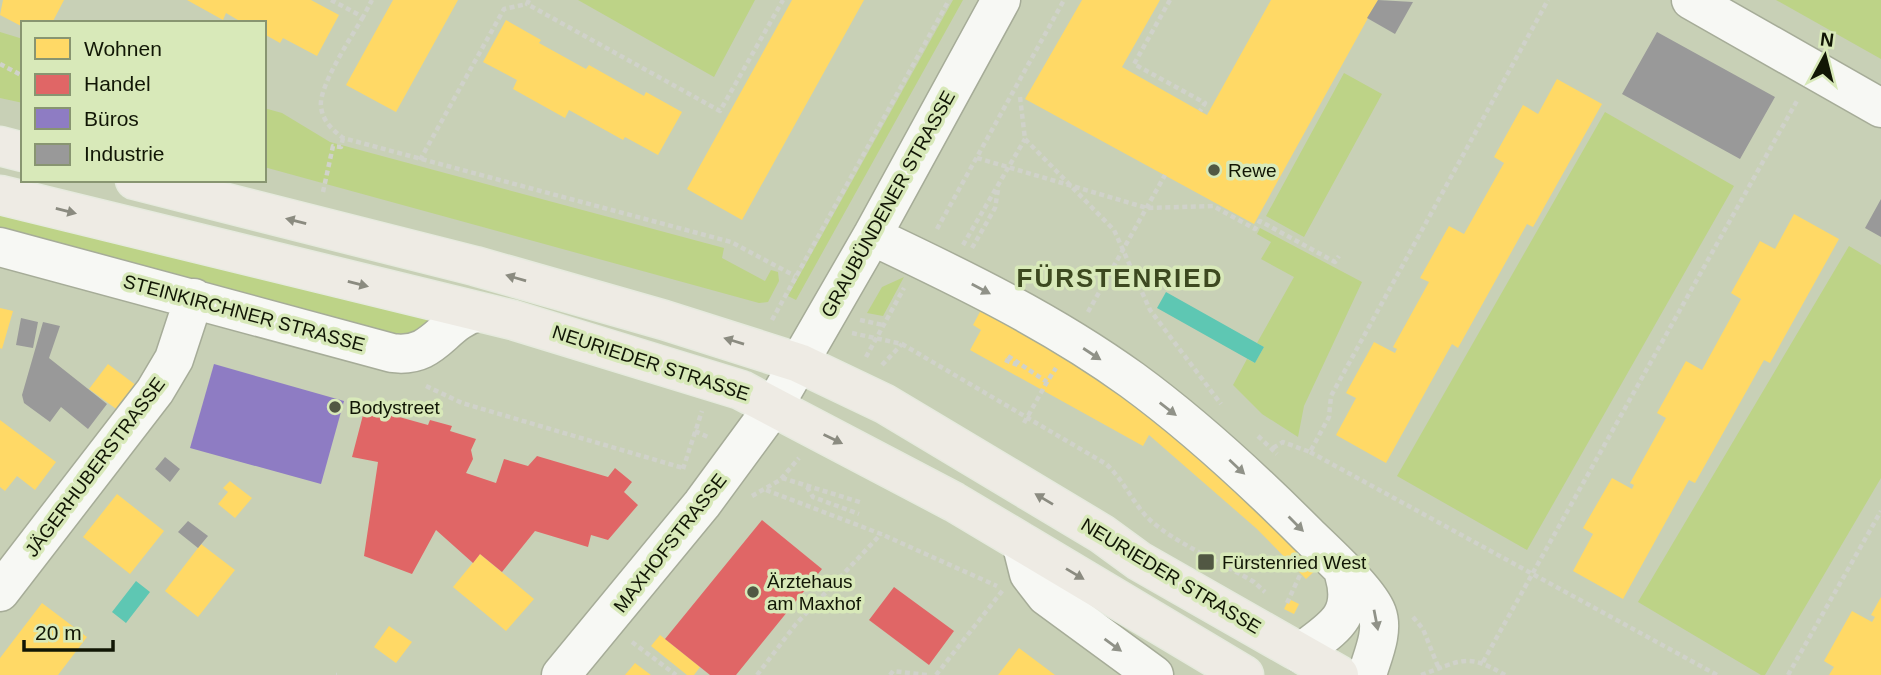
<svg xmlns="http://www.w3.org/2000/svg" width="1881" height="675" font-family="Helvetica,sans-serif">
<rect width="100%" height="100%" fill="#c8d0b6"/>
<path fill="#bdd387" d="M578,0H755L714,77Z
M953,0H963L796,300L788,296Z
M1776,0H1881V59Z
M0,32L23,39V103L0,98Z
M1344,73L1382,94L1304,237L1266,216Z
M264,108L282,113L330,142L724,248L722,258L765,281L771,270L778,272L779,281L768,302L759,303L264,167Z
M1605,112L1734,186L1527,550L1397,476Z
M0,209L434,319L414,342L0,238Z
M1260,228L1362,282L1304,406L1298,437L1262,414L1233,385L1247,359L1255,363L1264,347L1257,343L1294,277L1261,259L1271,242L1257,234Z
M1849,246L1881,265V478L1765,675H1761L1638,602Z
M904,277L883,316L867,313L882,287Z"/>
<path fill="#5ec7b3" d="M1166,292L1264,347L1255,363L1157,308Z
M136,581L150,592L126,623L112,612Z"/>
<path fill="#ffd966" d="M3,0H64L52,23H23V27L0,15Z
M187,0H311L339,15L317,56L283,38L280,43L264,34V23H243L226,13L223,20Z
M393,0H458L396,112L346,85Z
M792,0H864L742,220L687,189Z
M1082,0H1160L1122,67L1207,115L1271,0H1378L1254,224L1025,99Z
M506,20L541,40L539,43L586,69L589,65L644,96L646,92L682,112L658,155L625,137L623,140L569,110L565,118L513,89L517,80L483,62Z
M1557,79L1602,104L1533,227L1527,224L1458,348L1452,344L1386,463L1336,435L1356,398L1346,393L1374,342L1395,353L1397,349L1393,347L1429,282L1420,278L1449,226L1464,234L1504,163L1494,157L1523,105L1538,114Z
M1794,214L1839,239L1770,363L1764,360L1695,483L1689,480L1623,599L1573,571L1593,534L1583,528L1612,478L1632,489L1634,485L1630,483L1666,418L1657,413L1686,361L1702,370L1741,299L1731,293L1760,241L1775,249Z
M0,308L13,311L2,349L0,348Z
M982,308L1062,354L1135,403L1211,463L1319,567L1306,579L1257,529L1149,435L1143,446L970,350L981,330L973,325Z
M108,364L137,386L119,411L89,389Z
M0,420L56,462L35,490L17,476L5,491L0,487Z
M230,481L252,498L235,518L218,504L228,492L223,488Z
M117,494L164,531L130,574L83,537Z
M201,544L235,570L198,617L165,591Z
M480,554L534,599L506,631L453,587Z
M1881,597V675H1829L1834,667L1824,661L1852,611L1872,622L1875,617L1871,615Z
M1289,599L1299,604L1294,614L1284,609Z
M42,603L87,637L58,675H0V658Z
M389,626L412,642L396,663L374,647Z
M660,635L700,667L694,675H687L651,646Z
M1019,648L1055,675H998Z
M635,663L651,675H625Z"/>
<path fill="#e06666" d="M374,410L428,425L430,420L452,426L450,431L476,439L471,450L473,459L466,473L496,483L504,459L528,466L537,456L608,477L615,468L632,482L624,492L638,505L608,540L591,535L588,547L535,531L502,572L480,554L473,563L436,530L412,574L364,556L378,462L352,457L363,415Z
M762,520L822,569L736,675H710L665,639Z
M894,587L954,631L929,665L869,620Z"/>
<path fill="#8e7cc3" d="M214,364L344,401L321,484L190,448Z"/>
<path fill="#999" d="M1378,0L1413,2L1395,34L1367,18Z
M1657,32L1775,97L1740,159L1622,94Z
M1881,199V237L1865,228Z
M21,318L38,322L33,348L16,345Z
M43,322L60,326L49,358L107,404L88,429L61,407L50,422L24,403L22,395Z
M165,457L180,469L170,482L155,469Z
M188,521L208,536L198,548L178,532Z"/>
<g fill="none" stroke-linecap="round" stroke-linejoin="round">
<g stroke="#a6ac98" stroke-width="41">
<path id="minor" d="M1691,0L1881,108
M872,236C961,278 1052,322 1132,380C1195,426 1252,479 1307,534C1325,552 1369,591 1377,613C1384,632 1372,657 1367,675
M0,247L392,353C436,359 441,322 478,312
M1021,542L1029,574L1046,596L1154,675
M0,592L155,391L174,359L194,298
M1300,653C1331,629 1357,618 1344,574
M561,675L702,504L774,406L872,236L1001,0"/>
</g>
<g stroke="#e6eade" stroke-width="41">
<path id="major" d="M0,146L23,152
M135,180L475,266L664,320L799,363L885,404L1102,534L1139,561L1339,675
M0,195L513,320L741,390L954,502L1244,675"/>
</g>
<path stroke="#d0d2ca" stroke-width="4.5" stroke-dasharray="5 3.5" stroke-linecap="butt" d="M331,0L363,17L372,0
M529,0L527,4L720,111L783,0
M1170,0L1134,64L1205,103L1200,111
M363,17C352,36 318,87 321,107C323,122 333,130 343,138L731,242L795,276
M0,64L23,76
M1020,97L1025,139L1114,230L1150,310L1221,404
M977,158L1147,208L1213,206L1255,229L1260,221L1335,262L1339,256
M420,160L504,9L527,4
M323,192L333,146L341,147L343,138
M937,229L1064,0
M963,245L1025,139
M972,248L995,208L998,190
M1088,312L1165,175
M772,320L949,0
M860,320L883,325
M852,333L902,344L1106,464C1124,480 1133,504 1150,520C1175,543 1224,564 1254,582L1265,592
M1008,356L1047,382L1056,368
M866,357L904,288
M1005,360L1018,365
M882,365L902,344
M426,386L462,403L683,468
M1024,423L1047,382
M695,431L710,438
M1258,436L1277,454
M1273,448L1283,442L1310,452L1329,417L1331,396L1548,0
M1310,452L1717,675
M683,469L702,411
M782,478L863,503
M807,487L813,497L859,514
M766,490L881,534L997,586
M752,496L780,480L799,458
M1287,603L1300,575
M1413,617L1423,629L1439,669
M632,642L676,675
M1483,662L1798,99
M336,675H337
M757,675L796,624L881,534
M890,675L893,671L927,675
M936,675L1003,590
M1421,675C1461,661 1466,652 1505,675
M1788,675L1881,511"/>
<use href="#minor" stroke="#f7f8f4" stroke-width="38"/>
<use href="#major" stroke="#eeebe4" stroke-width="38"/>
</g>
<defs><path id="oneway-solid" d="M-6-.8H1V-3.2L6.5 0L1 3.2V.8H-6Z" transform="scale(1.75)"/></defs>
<g fill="#8b8b80">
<use href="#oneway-solid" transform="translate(66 211) rotate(14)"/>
<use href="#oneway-solid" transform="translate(296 221) rotate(-166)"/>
<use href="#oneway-solid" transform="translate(516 278) rotate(-164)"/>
<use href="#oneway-solid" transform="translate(358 284) rotate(14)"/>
<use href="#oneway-solid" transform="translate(734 341) rotate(-163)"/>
<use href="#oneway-solid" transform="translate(833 439) rotate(26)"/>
<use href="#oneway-solid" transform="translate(1044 499) rotate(-149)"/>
<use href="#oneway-solid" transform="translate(1075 574) rotate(31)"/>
</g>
<g fill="#909288">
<use href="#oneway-solid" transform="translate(981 289) rotate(28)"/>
<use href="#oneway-solid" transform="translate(1092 354) rotate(33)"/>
<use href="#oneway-solid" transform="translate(1168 409) rotate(38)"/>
<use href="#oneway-solid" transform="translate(1237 467) rotate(43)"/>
<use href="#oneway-solid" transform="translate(1296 524) rotate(45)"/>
<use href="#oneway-solid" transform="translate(1376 620) rotate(79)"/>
<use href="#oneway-solid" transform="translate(1113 645) rotate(36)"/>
</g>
<g fill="#515743" stroke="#d8e9b9" stroke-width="2.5">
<circle cx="1214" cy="170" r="7"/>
<circle cx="335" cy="407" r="7"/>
<rect x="1197" y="553" width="18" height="18" rx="3.5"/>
<circle cx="753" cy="592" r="7"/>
</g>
<g text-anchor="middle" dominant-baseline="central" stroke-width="7" stroke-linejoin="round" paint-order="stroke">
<g font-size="19" fill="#111605" stroke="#d8e9b9" text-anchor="start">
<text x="1228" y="170">Rewe</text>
<text x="349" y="407">Bodystreet</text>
<text x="1222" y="562">Fürstenried West</text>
<text x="767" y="581">Ärztehaus<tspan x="767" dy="22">am Maxhof</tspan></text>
</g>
<g font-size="19" fill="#111605" stroke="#d8e9b9">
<text transform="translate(888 204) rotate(-61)">GRAUBÜNDENER STRASSE</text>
<text transform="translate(244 313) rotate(15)">STEINKIRCHNER STRASSE</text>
<text transform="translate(651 363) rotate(18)">NEURIEDER STRASSE</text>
<text transform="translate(95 467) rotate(-53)">JÄGERHUBERSTRASSE</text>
<text transform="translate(670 543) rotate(-52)">MAXHOFSTRASSE</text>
<text transform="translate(1171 576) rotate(31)">NEURIEDER STRASSE</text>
</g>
<g font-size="26" font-weight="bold" letter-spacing="2" fill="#3d4920" stroke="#d8e9b9">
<text x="1120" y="278">FÜRSTENRIED</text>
</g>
</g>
<rect x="21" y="21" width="245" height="161" fill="#d8e9b9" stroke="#889571" stroke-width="2"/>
<rect x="35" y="38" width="35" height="21" fill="#ffd966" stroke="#889571" stroke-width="2"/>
<text x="84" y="56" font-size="21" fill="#111605">Wohnen</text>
<rect x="35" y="74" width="35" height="21" fill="#e06666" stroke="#889571" stroke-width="2"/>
<text x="84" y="91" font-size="21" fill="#111605">Handel</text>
<rect x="35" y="108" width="35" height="21" fill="#8e7cc3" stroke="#889571" stroke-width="2"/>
<text x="84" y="126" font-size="21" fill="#111605">Büros</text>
<rect x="35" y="144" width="35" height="21" fill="#999999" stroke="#889571" stroke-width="2"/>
<text x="84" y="161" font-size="21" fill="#111605">Industrie</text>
<g transform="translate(1825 56) rotate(7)" stroke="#d8e9b9" stroke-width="5" paint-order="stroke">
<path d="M0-5L12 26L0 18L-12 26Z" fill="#111605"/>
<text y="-10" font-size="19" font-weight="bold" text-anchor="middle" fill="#111605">N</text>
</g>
<path d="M24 640v10h89v-10" fill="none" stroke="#111605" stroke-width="3.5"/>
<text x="35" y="640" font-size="21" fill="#111605" stroke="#d8e9b9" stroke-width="5" paint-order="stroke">20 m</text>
</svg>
